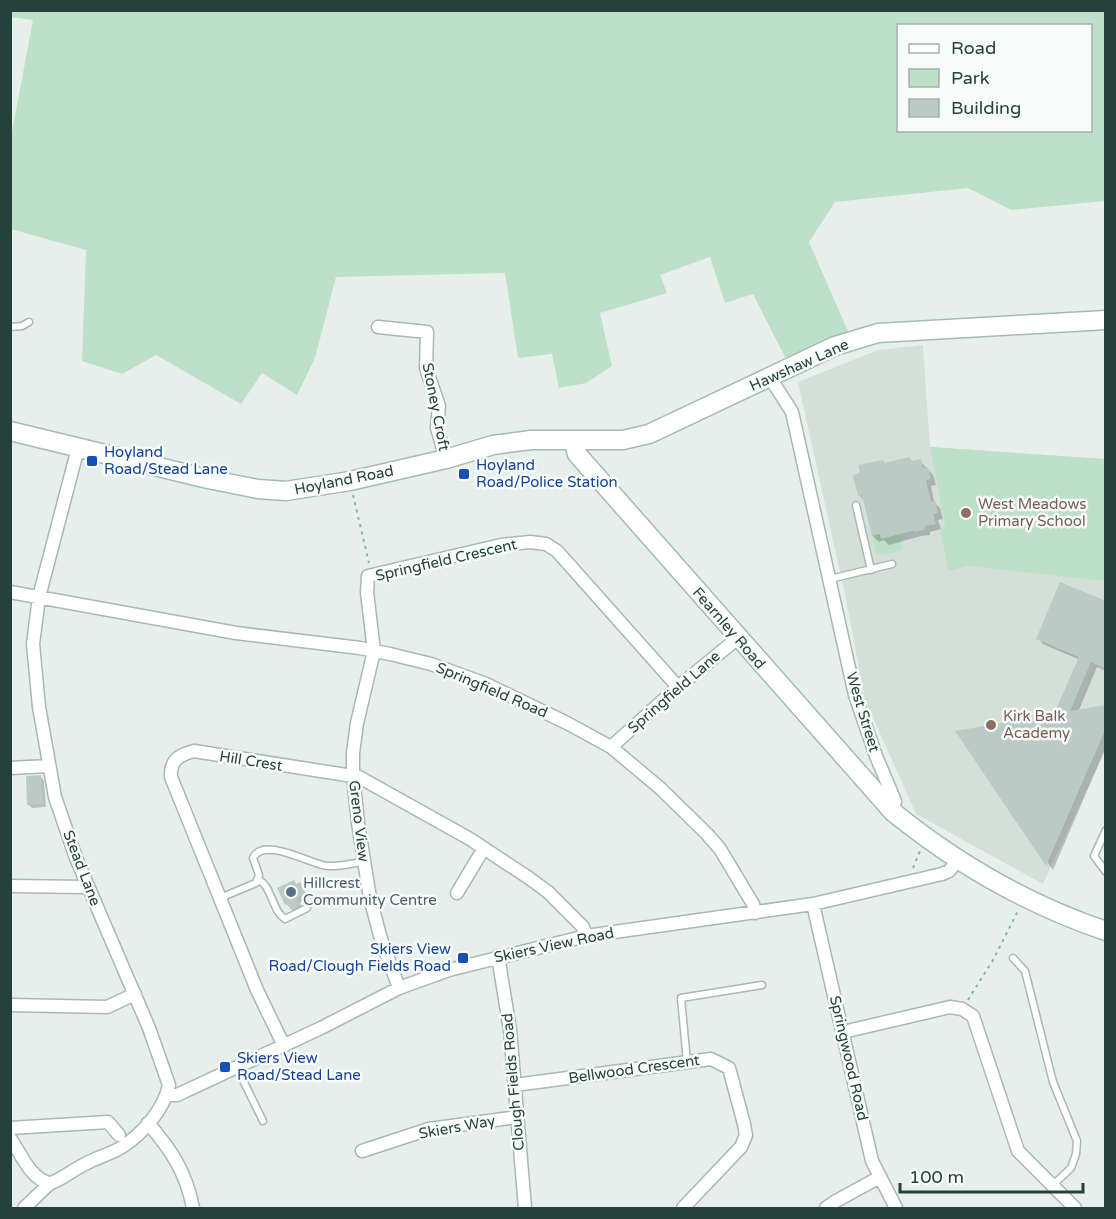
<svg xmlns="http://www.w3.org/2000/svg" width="1116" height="1219" font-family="'Varela Round',sans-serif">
<rect width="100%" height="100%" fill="#e6efeb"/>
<path fill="#d4dfda" d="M923,345L930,447L1105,459V751L1043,884L916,814L865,700L846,599L798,382L878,350Z"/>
<path fill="#bfe0c8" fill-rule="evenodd" d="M11,10L1105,11V201L1011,210L968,188L835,202L809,242L850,336L789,365L753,294L725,303L710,257L660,275L667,293L600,313L612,366L586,383L559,388L552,354L518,358L505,273L336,277L315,358L297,395L262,373L241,404L156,355L122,374L82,361L86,250L11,229V137L33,20L11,17ZM898,26H1090V130H898Z
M930,447L1105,459V581L968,566L949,571L940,531L945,525Z
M892,533L901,534L902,548L900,551L881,555L876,554L872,536L880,534L882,539L892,537Z"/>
<path fill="#0003" d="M909,458L913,462L920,461L933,475L936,485L931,486L934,502L940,508L943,519L938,520L941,529L930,532V535L921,536L889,545L884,540L879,542L873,536L865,501L859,495L883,461L885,464Z
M1106,603V671L1097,667L1078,712L1106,707V747L1053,870L957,732L1055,715L1080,660L1043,644L1038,638Z
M41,777L44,781L46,807L32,808L28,804Z
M300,884L308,897L300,903L303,909L296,913L286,904Z"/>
<path fill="#bbcac4" d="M910,457L911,461L921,459L923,468L928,467L931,479L926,480L931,502L935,501L938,513L933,514L936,524L925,526V529L915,532V530L881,539L880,534L872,536L862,495L858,496L853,476L860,472L858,465L883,460L884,463Z
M1060,582L1106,601V669L1091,662L1070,711L1106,705V728L1046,866L955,731L1054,714L1079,657L1036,639Z
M41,775L43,804L27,805L26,776Z
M294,880L296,884L300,882L305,893L297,898L300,905L291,910L288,904L285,905L277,888Z"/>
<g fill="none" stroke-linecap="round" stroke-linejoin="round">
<g stroke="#a8b8b2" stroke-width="9">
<path id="service" d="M10,327L22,326L29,322
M856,505L871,570
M830,579L892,564
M1106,830L1094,856L1106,872
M258,879C273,888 271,909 285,919L307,908
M220,898L256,883L259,875L253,858C263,836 310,864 327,866C338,867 352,863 364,862
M1013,958L1025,971L1053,1082L1077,1141L1076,1154L1071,1168L1053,1185
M687,1062L681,998L762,985
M237,1068L263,1121"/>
</g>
<g stroke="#a8b8b2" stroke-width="15">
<path id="minor" d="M378,327L427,332L426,368L439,406L437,428L446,459
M769,376L792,412L855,695L876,756L895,801L893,812
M10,592L236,633L360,648L390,654L431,664L486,684L567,723L611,747L660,788L707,834L720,849L753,904L755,913
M611,747L678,687L738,638
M10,768L48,766
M10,886L88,887
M457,893L484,848
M813,904L872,1161L896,1208
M498,956L510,1030L525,1208
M399,988L381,939L370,898L358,823L353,776V753L357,723L374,651L367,592L368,576L501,545L530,542L546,544L557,551L678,687
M10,1005L107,1007L135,994
M843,1032L950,1007L962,1009L973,1016L1018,1151L1075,1208
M284,1046L257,990L171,777C170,760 179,755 194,751L359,777L470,839L529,878L548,892L583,927L586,936
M515,1085L711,1059L729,1068L744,1124L746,1135L741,1147L683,1208
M167,1095H177L321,1028L399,988L449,970L586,936L813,904L942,874L949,871L959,859
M148,1123C172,1151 186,1172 193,1208
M10,1128L108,1122L119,1135
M10,1138C21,1154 30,1178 49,1183
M362,1151L429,1129L517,1117
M24,1208C29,1204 47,1185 51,1183C64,1178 74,1169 87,1163C98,1157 111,1154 122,1147C142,1134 164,1110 169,1085L149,1028L76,858L55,797L39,707L33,644L39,597L78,448
M826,1208L836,1201L880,1177"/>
</g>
<g stroke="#a4bbb3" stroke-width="21">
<path id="secondary" d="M10,431L208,479L258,489L286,491L350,481L446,459L493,445L531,440H623L649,434L835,346L878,333L1106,320
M573,440L577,454L893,812C956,863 1029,905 1106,931"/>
</g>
<path stroke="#86b3a5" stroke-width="2" stroke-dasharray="3 4.5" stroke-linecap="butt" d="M353,495L369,563
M913,868L920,851
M968,1000L993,960L1018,911"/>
<use href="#service" stroke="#fff" stroke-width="6"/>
<use href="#minor" stroke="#fff" stroke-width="12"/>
<use href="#secondary" stroke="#fff" stroke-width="18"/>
</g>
<g fill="#1a4fb4" stroke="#f7fbf9" stroke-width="2">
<rect x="86" y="455" width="12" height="12" rx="3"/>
<rect x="458" y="468" width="12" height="12" rx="3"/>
<rect x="457" y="952" width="12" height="12" rx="3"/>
<rect x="219" y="1061" width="12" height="12" rx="3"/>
</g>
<g fill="#8d6e63" stroke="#f7fbf9" stroke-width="2">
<circle cx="966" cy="513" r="6"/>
<circle cx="991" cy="725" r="6"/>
</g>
<circle fill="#5c6f8a" stroke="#f7fbf9" stroke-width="2" cx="291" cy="892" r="6"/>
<g text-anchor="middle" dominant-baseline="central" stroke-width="5" stroke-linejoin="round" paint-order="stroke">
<g font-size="15" fill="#24423a" stroke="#f7fbf9">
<text transform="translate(799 365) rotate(-24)">Hawshaw Lane</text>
<text transform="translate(436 407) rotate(79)">Stoney Croft</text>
<text transform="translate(344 480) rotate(-11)">Hoyland Road</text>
<text transform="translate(446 560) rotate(-13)">Springfield Crescent</text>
<text transform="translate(729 628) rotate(49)">Fearnley Road</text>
<text transform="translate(492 690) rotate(23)">Springfield Road</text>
<text transform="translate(674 692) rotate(-41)">Springfield Lane</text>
<text transform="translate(863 712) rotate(73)">West Street</text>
<text transform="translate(251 761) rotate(9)">Hill Crest</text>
<text transform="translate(359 821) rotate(83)">Greno View</text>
<text transform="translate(82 868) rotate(69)">Stead Lane</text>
<text transform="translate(554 945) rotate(-12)">Skiers View Road</text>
<text transform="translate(849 1058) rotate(77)">Springwood Road</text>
<text transform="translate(634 1069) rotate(-8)">Bellwood Crescent</text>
<text transform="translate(513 1082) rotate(-95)">Clough Fields Road</text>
<text transform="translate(457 1127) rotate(-10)">Skiers Way</text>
</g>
<g font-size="15" fill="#164399" stroke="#f7fbf9" text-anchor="start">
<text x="104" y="452">Hoyland<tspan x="104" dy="17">Road/Stead Lane</tspan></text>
<text x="476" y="465">Hoyland<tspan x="476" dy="17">Road/Police Station</tspan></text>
<text x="451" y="949" text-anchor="end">Skiers View<tspan x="451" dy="17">Road/Clough Fields Road</tspan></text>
<text x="237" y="1058">Skiers View<tspan x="237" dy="17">Road/Stead Lane</tspan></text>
</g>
<g font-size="15" fill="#785e54" stroke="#f7fbf9" text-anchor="start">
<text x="978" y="504">West Meadows<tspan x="978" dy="17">Primary School</tspan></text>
<text x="1003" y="716">Kirk Balk<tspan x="1003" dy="17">Academy</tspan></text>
</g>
<g font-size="15" fill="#4e5e75" stroke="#f7fbf9" text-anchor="start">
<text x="303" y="883">Hillcrest<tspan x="303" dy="17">Community Centre</tspan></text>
</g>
</g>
<rect width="1116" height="1219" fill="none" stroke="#24423a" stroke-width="24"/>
<rect x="897" y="24" width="195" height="108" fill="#f7fbf9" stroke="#a3b1ad" stroke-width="1.5"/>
<rect x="909" y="44" width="30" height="9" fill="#ffffff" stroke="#a3b1ad" stroke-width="1.5"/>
<text x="951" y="54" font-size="18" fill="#24423a">Road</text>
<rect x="909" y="69" width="30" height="18" fill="#bfe0c8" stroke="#a3b1ad" stroke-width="1.5"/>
<text x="951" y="84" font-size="18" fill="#24423a">Park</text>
<rect x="909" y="99" width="30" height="18" fill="#bbcac4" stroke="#a3b1ad" stroke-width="1.5"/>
<text x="951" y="114" font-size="18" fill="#24423a">Building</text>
<path d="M900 1183v9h183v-9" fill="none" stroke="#24423a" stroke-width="3"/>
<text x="909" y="1183" font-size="18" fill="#24423a" stroke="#f7fbf9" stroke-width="4.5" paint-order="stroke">100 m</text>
</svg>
